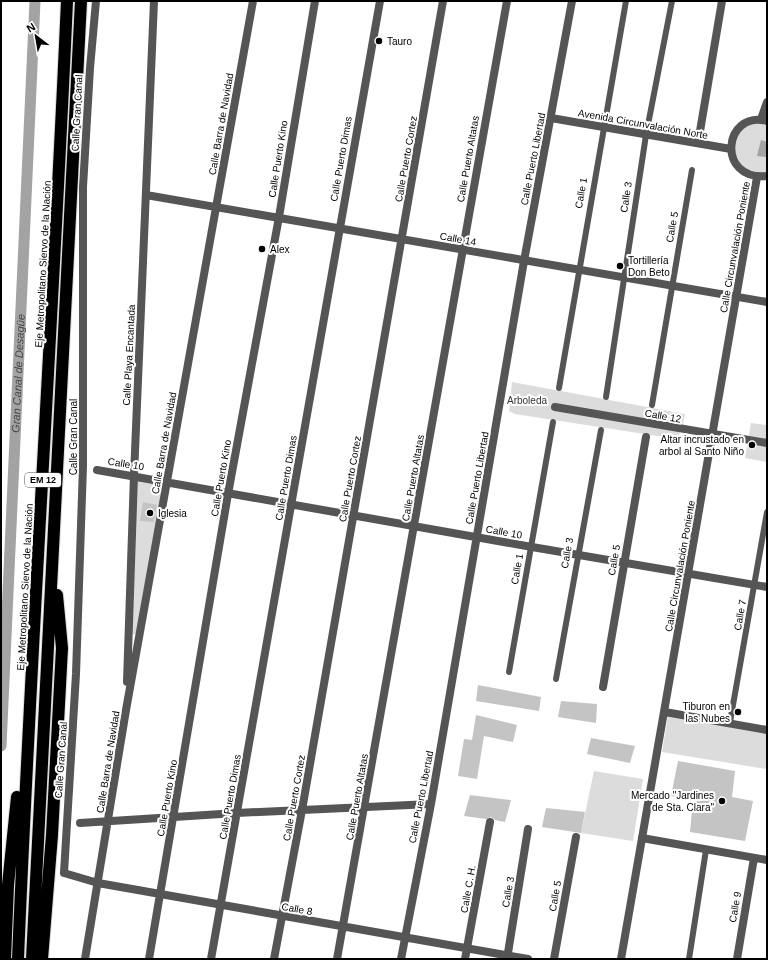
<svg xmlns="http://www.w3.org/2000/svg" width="768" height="960" font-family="Arial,sans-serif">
<rect width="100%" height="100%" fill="#fff"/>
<path fill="#dcdcdc" d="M767,121V176L739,168L732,139L745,123Z
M512,382L685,414L682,428L677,439L515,414L509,411Z
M751,423L767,425V462L745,458Z
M136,477L164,483L138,635L132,634Z
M669,710L767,728L766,769L662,752Z
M594,771L643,779L633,841L581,833Z"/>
<path fill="#a3a3a3" d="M761,140L767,142L766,157L757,156Z"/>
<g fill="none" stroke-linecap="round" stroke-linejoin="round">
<path stroke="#a3a3a3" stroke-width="11" id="s1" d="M1,746L35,1"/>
</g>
<path fill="#c4c4c4" d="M143,502L157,505L154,522L140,521Z
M478,685L541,697L539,711L476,701Z
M561,701L597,704L596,723L558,717Z
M476,715L517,725L513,742L484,736L477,779L458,776L464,739L472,740Z
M591,738L635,746L630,763L587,754Z
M678,761L735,771L732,797L753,801L745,841L690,832L693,801L671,796Z
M470,795L511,800L505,822L495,820L491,817L486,819L464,816Z
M546,808L585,812L581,833L542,827Z"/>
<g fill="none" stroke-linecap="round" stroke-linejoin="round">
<g stroke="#dbdbdb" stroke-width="14">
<path id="motorway" d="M5,959L8,885L17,797
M18,959C31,640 53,320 67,1
M32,959L81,1
M42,959L52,835L62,648L57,595"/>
</g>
<path stroke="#555" stroke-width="6" d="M559,388L626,1
M606,397L646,135L672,1
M652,405L692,170
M509,672L553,422
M556,679L601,430
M730,722L767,512
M689,959L706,850"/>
<path stroke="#555" stroke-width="8" d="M96,1L90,68L83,187V466L76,674L64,873L98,883L528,959
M551,118L731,149
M761,119L767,102
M698,143L722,1
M146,195L767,302
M555,407L767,443
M97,470L532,547L767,587
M127,682L134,475L154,1
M603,687L646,437
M80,823L237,813L431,804
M642,838L767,860
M85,959L126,710L253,1
M149,959L228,494L279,217L315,1
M211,959L380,1
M274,959L302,810L443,1
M337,959L507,1
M401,959L431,804L524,261L572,1
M465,959L490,822
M507,959L528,829
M554,959L576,837
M737,959L754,858"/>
<path stroke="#555" stroke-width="8" d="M767,121C723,110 716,181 767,176
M665,712L767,730
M621,959L757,177"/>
<use href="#motorway" stroke="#000" stroke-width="12"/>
</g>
<g fill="#000" stroke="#fff" stroke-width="1.5">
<circle cx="379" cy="41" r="4"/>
<circle cx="262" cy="249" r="4"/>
<circle cx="620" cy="266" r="4"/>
<circle cx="752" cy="445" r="4"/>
<circle cx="150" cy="513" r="4"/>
<circle cx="738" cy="712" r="4"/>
<circle cx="722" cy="801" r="4"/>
</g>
<g text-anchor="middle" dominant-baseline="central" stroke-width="4" stroke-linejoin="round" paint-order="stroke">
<rect fill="#fff" stroke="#4c4c4c" stroke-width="1" x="25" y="473" width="36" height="14" rx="3"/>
<g font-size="9" font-weight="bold" fill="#000">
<text x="43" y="480">EM 12</text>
</g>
<g font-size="10" fill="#000" stroke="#fff" text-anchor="start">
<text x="387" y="41">Tauro</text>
<text x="270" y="249">Alex</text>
<text x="628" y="260">Tortillería<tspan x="628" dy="12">Don Beto</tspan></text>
<text x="744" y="439" text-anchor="end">Altar incrustado en<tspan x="744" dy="12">arbol al Santo Niño</tspan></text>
<text x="158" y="513">Iglesia</text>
<text x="730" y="706" text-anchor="end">Tiburon en<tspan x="730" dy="12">las Nubes</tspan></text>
<text x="714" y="795" text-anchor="end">Mercado "Jardines<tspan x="714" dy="12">de Sta. Clara"</tspan></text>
</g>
<g font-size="10" fill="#000" stroke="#fff">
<text transform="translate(77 113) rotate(-87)">Calle Gran Canal</text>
<text transform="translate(221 124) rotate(-80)">Calle Barra de Navidad</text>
<text transform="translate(643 124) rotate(10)">Avenida Circunvalación Norte</text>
<text transform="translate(278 159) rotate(-81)">Calle Puerto Kino</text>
<text transform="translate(341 159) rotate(-80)">Calle Puerto Dimas</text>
<text transform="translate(406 159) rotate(-80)">Calle Puerto Cortez</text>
<text transform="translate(468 159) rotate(-80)">Calle Puerto Altatas</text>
<text transform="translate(533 159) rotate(-79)">Calle Puerto Libertad</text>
<text transform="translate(581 193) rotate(-80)">Calle 1</text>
<text transform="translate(626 197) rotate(-81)">Calle 3</text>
<text transform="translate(672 227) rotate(-80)">Calle 5</text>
<text transform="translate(458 239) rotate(10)">Calle 14</text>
<text transform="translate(735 247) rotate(-80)">Calle Circunvalación Poniente</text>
<text transform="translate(43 264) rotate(-87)">Eje Metropolitano Siervo de la Nación</text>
<text transform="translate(129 355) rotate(-87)">Calle Playa Encantada</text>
<text transform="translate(663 416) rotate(10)">Calle 12</text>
<text transform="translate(73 437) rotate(-90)">Calle Gran Canal</text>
<text transform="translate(164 443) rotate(-80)">Calle Barra de Navidad</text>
<text transform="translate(126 464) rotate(9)">Calle 10</text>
<text transform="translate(221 478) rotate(-80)">Calle Puerto Kino</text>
<text transform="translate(286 478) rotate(-80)">Calle Puerto Dimas</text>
<text transform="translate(413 478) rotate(-80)">Calle Puerto Altatas</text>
<text transform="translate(477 478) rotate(-80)">Calle Puerto Libertad</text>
<text transform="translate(350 479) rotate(-80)">Calle Puerto Cortez</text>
<text transform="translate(504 532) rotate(10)">Calle 10</text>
<text transform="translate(567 553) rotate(-80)">Calle 3</text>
<text transform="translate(614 560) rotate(-80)">Calle 5</text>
<text transform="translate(680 566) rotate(-80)">Calle Circunvalación Poniente</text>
<text transform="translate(517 569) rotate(-80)">Calle 1</text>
<text transform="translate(25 587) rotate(-87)">Eje Metropolitano Siervo de la Nación</text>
<text transform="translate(740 615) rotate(-80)">Calle 7</text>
<text transform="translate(61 760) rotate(-86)">Calle Gran Canal</text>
<text transform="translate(108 762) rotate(-81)">Calle Barra de Navidad</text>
<text transform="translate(230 797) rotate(-80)">Calle Puerto Dimas</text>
<text transform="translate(357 797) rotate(-80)">Calle Puerto Altatas</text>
<text transform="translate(421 797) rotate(-79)">Calle Puerto Libertad</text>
<text transform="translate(167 798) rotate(-80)">Calle Puerto Kino</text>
<text transform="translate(294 798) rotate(-80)">Calle Puerto Cortez</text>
<text transform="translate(468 889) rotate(-80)">Calle C. H.</text>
<text transform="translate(508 892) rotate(-80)">Calle 3</text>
<text transform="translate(555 896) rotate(-80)">Calle 5</text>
<text transform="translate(735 907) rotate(-80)">Calle 9</text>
<text transform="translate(297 909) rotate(10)">Calle 8</text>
</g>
<g font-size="10" fill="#333" stroke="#fff">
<text x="527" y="400">Arboleda</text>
</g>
<g font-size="11" font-style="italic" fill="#444" stroke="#fff">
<text stroke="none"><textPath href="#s1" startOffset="373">Gran Canal de Desagüe</textPath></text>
</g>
</g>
<rect width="768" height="960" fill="none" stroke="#000000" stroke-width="4"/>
<g transform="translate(36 36) rotate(329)" stroke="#ffffff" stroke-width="3" paint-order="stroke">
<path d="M0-3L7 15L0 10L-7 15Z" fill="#000000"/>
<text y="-6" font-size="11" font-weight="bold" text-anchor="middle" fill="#000000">N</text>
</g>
</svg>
